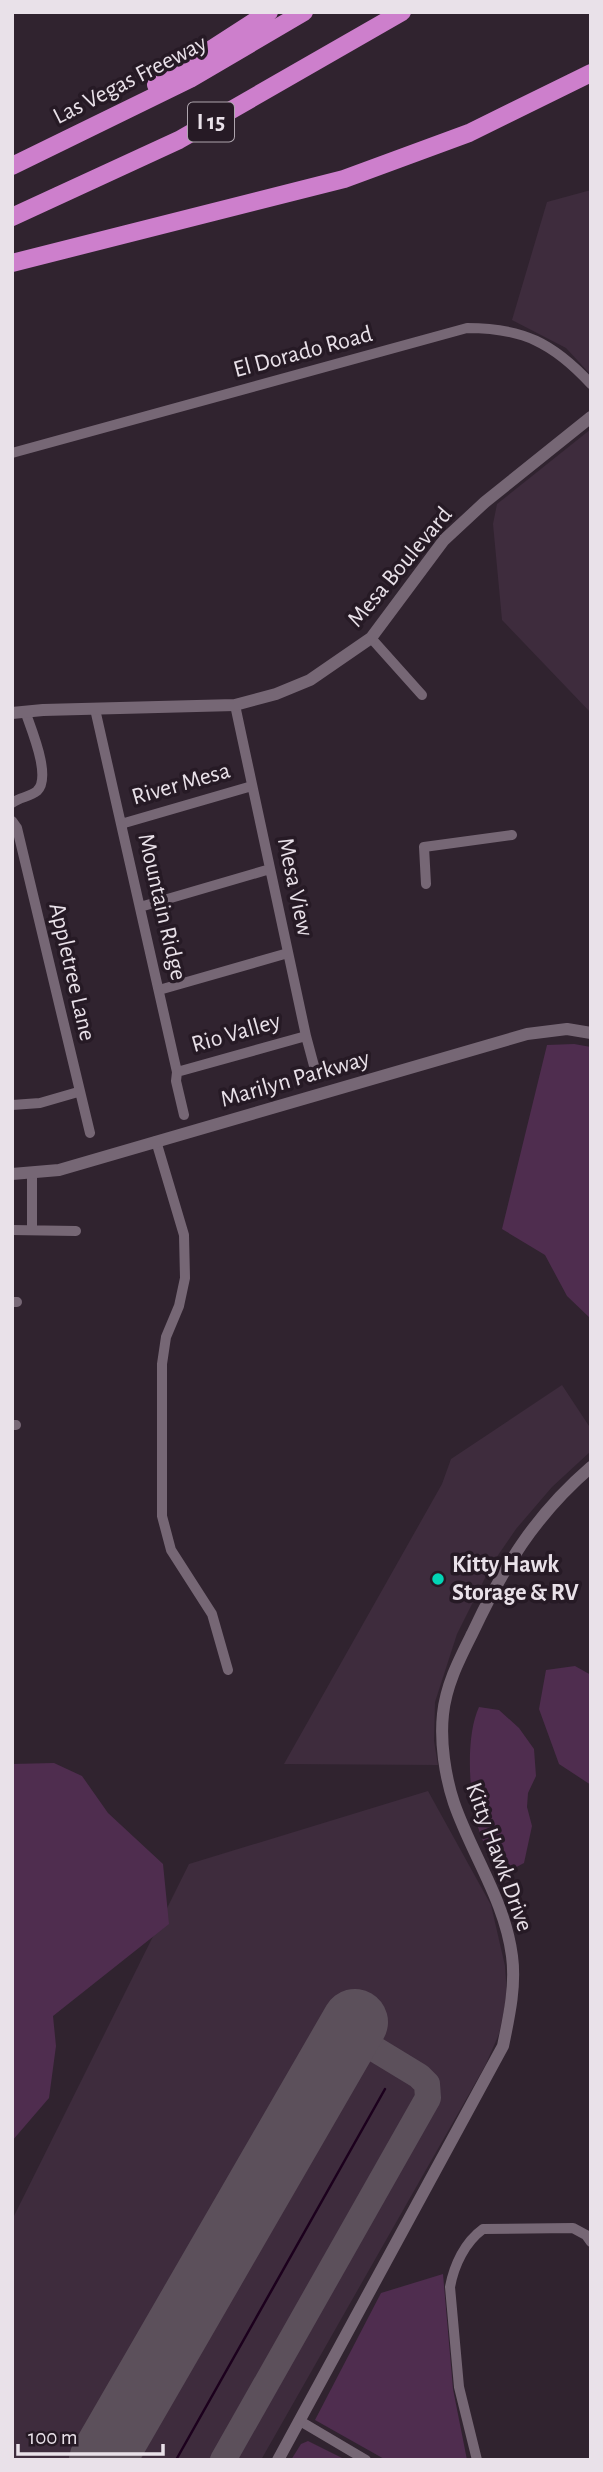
<svg xmlns="http://www.w3.org/2000/svg" width="603" height="2472" font-family="'Alegreya Sans',sans-serif">
<rect width="100%" height="100%" fill="#30232f"/>
<path fill="#3e2c3d" d="M591,190V375L566,348L512,320L547,202Z
M591,429V713L502,620L493,524L497,504Z
M562,1385L591,1429V1451L552,1487L516,1529L492,1564L457,1634L435,1702L434,1741L438,1765L284,1764L442,1484L451,1459Z
M428,1791L491,1905L505,1966L507,1995L499,2034L485,2066L261,2460H12V2220L189,1864Z"/>
<path fill="#4f2d4f" d="M574,1044L591,1047V1319L567,1296L545,1255L502,1229L547,1045Z
M575,1666L591,1675V1785L559,1764L539,1709L546,1670Z
M479,1707L499,1710L519,1728L534,1749L536,1776L528,1793L527,1807L532,1826L524,1863L505,1873C498,1863 488,1853 483,1841C469,1809 464,1739 479,1707Z
M54,1763L82,1776L108,1813L163,1864L169,1924L53,2016L56,2046L49,2098L12,2141V1764Z
M443,2274L453,2389L467,2460H386L315,2420L381,2293Z
M308,2441L346,2460H291L301,2444Z"/>
<g fill="none" stroke-linecap="round" stroke-linejoin="round">
<path stroke="#1c001d" stroke-width="2.5" d="M176,2460L385,2089"/>
<path stroke="#5c505b" stroke-width="26" d="M223,2460L428,2098L427,2084L419,2076L363,2042L352,2041L338,2051"/>
<path stroke="#5c505b" stroke-width="66" d="M102,2460L355,2022"/>
<path stroke="#766775" stroke-width="10" d="M12,453L467,328C523,328 553,343 591,384
M371,638L422,695
M235,705L306,1036L317,1077
M95,709L177,1072L176,1081L184,1115
M12,803C20,797 30,797 37,791C52,777 31,729 25,711
M12,821L17,828L90,1133
M121,824L252,786
M426,884L424,847L512,835
M140,907L270,869
M159,990L288,953
M177,1072L306,1036
M12,1105L40,1103L78,1092
M156,1141L184,1235L185,1278L179,1306L166,1337L162,1364V1516L171,1550L212,1614L228,1670
M32,1174V1230
M12,1230L76,1231
M12,1302H17
M12,1425H16
M300,2421L366,2460
M477,2460L459,2387L450,2287C454,2265 465,2242 483,2229L573,2228L586,2235L591,2242"/>
<path stroke="#766775" stroke-width="12" d="M12,713L43,710L235,705L276,694L310,680L371,638L444,540L485,502L591,417
M12,1174L59,1170L527,1034L567,1029L591,1033
M278,2460L503,2046C509,2017 516,1986 512,1956C505,1901 472,1855 454,1803C445,1776 440,1742 443,1714C446,1685 459,1660 472,1634C503,1568 534,1516 591,1467"/>
<path stroke="#cd7fcc" stroke-width="18" d="M156,85L269,12
M12,166L190,79L304,12
M12,217L179,140L402,12
M12,263L344,179L469,133L591,73"/>
</g>
<circle fill="#02d5b6" stroke="#261a25" stroke-width="2.5" cx="438" cy="1579" r="7"/>
<g text-anchor="middle" dominant-baseline="central" stroke-width="7" stroke-linejoin="round" paint-order="stroke">
<rect fill="#261a25" stroke="#aea5ae" stroke-width="2" x="188" y="102.5" width="46" height="39" rx="5"/>
<g font-size="23" font-weight="bold" fill="#e9e1e9">
<text x="211" y="122">I 15</text>
</g>
<g font-size="24" fill="#e9e1e9" stroke="#261a25">
<text transform="translate(130 80) rotate(-27)">Las Vegas Freeway</text>
<text transform="translate(303 352) rotate(-15)">El Dorado Road</text>
<text transform="translate(400 567) rotate(-50)">Mesa Boulevard</text>
<text transform="translate(181 784) rotate(-16)">River Mesa</text>
<text transform="translate(295 887) rotate(78)">Mesa View</text>
<text transform="translate(162 907) rotate(77)">Mountain Ridge</text>
<text transform="translate(72 972) rotate(77)">Appletree Lane</text>
<text transform="translate(236 1033) rotate(-16)">Rio Valley</text>
<text transform="translate(295 1079) rotate(-16)">Marilyn Parkway</text>
<text transform="translate(499 1857) rotate(70)">Kitty Hawk Drive</text>
</g>
<g font-size="24" font-weight="bold" fill="#e9e1e9" stroke="#261a25" text-anchor="start">
<text x="452" y="1565">Kitty Hawk<tspan x="452" dy="28">Storage &amp; RV</tspan></text>
</g>
</g>
<rect width="603" height="2472" fill="none" stroke="#e9e1e9" stroke-width="28"/>
<path d="M18 2444v10h145v-10" fill="none" stroke="#e9e1e9" stroke-width="3.5"/>
<text x="28" y="2444" font-size="21" fill="#e9e1e9" stroke="#261a25" stroke-width="5" paint-order="stroke">100 m</text>
</svg>
